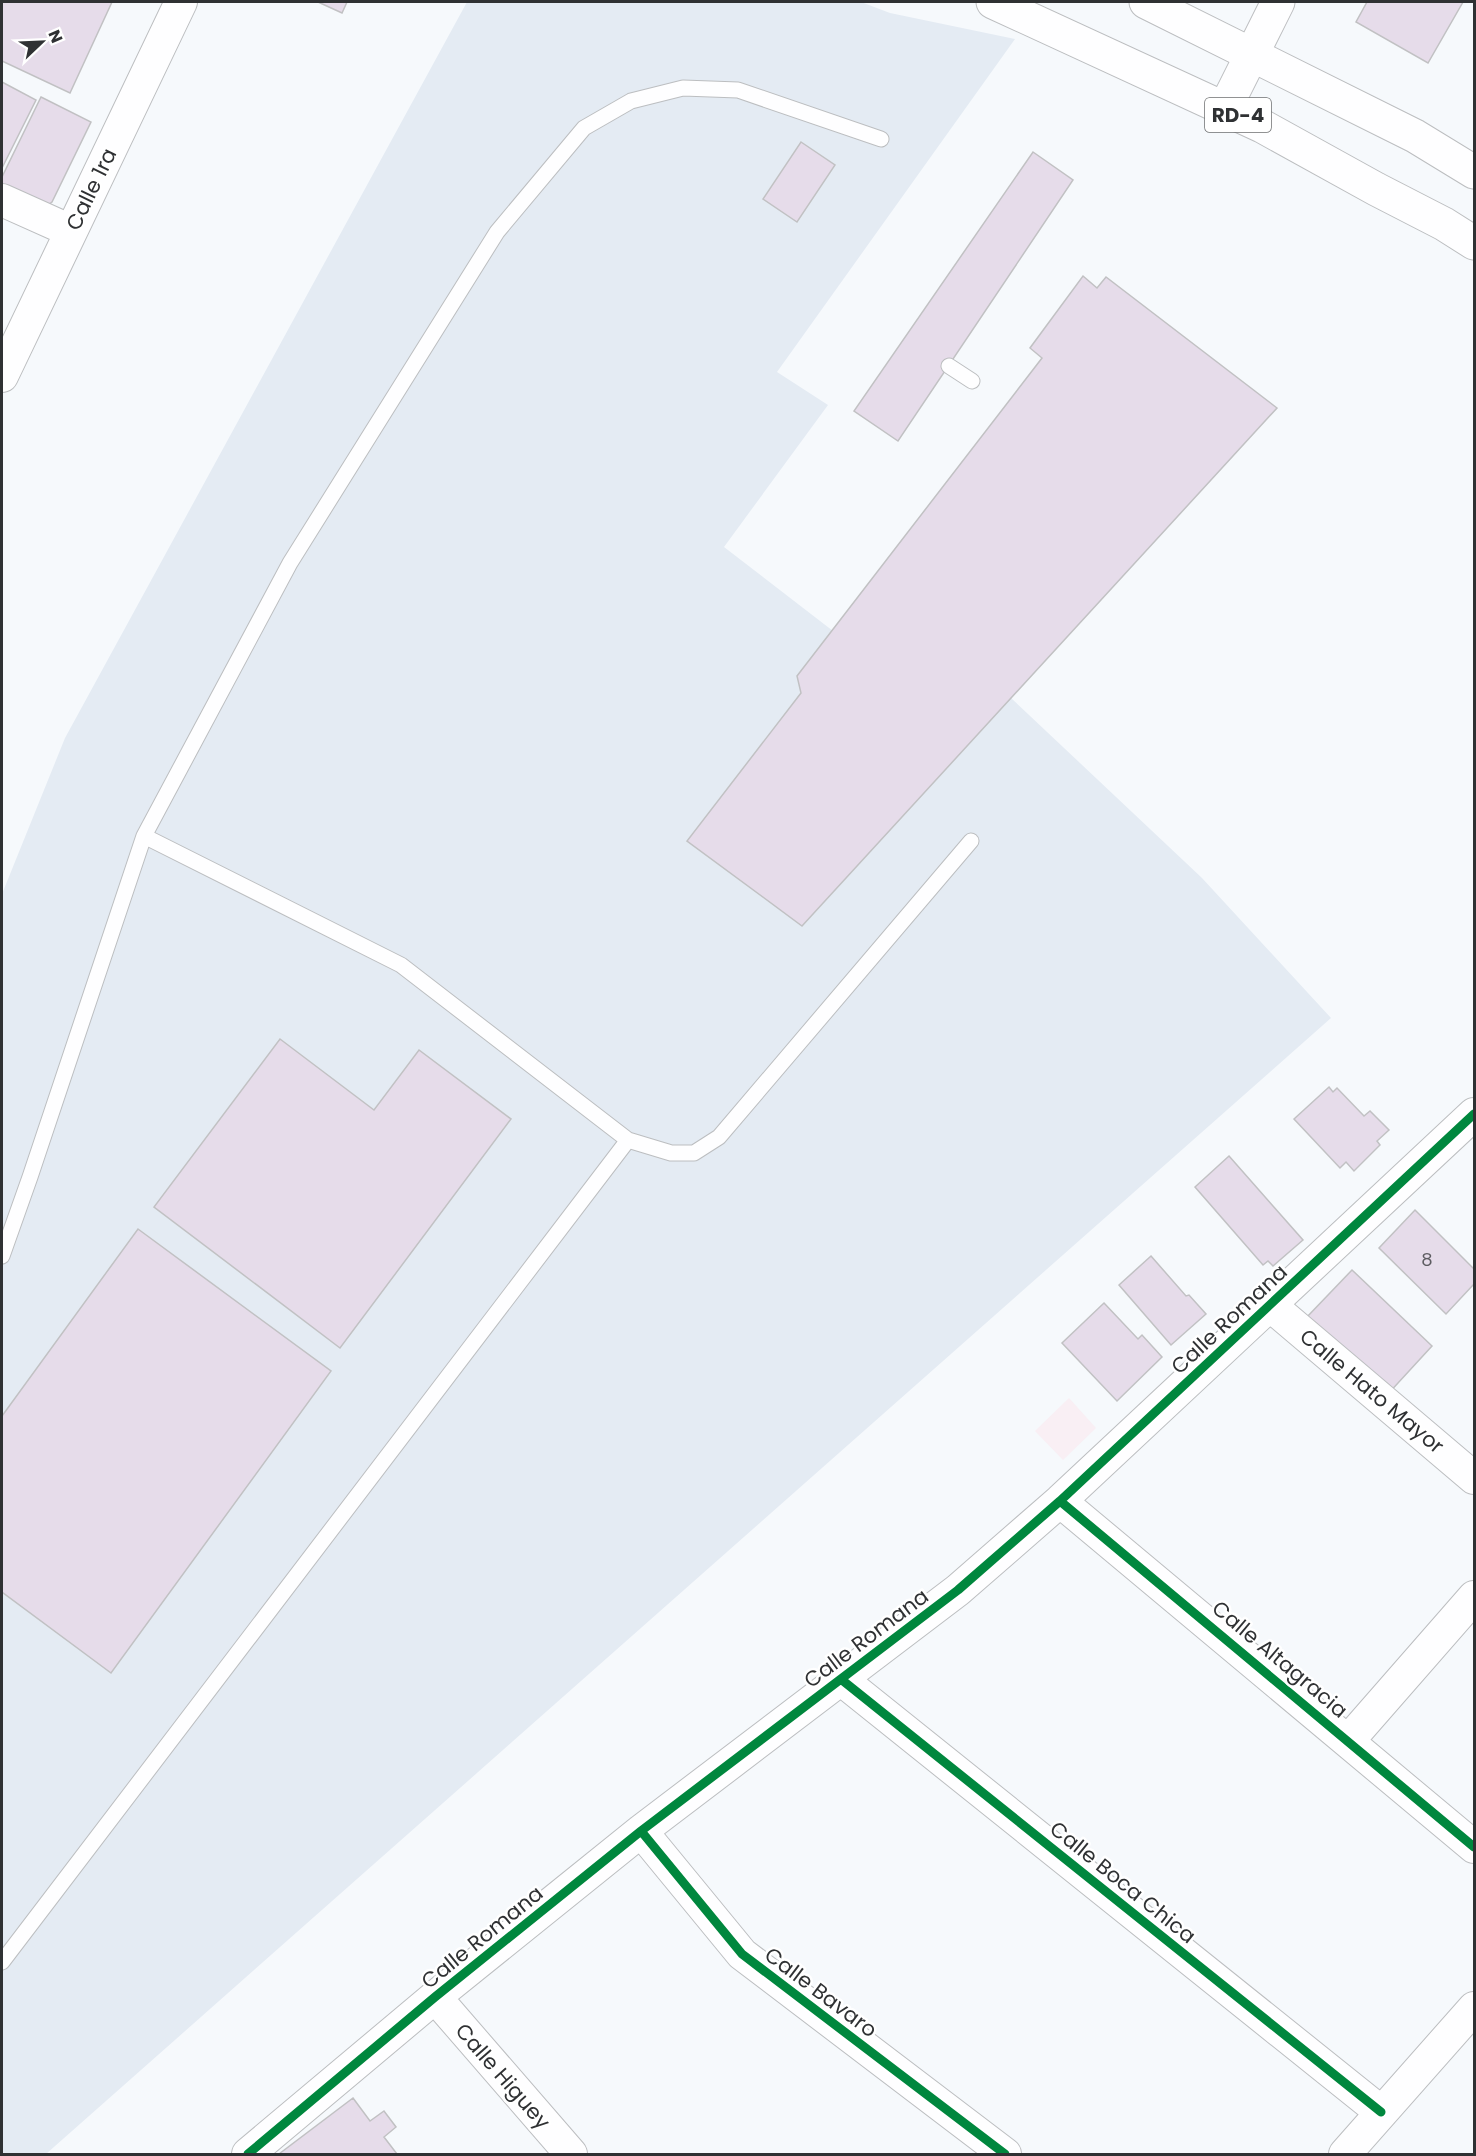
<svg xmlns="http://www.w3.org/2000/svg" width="1476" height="2156" font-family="Poppins,sans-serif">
<rect width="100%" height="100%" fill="#f6f9fc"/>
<path fill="#f9eff4" d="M1069,1398L1096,1428L1063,1460L1035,1431Z"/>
<path fill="#e4ebf3" d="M467,2H861L890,13L1015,39L777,372L828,405L724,547L833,631L797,676L801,693L688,841L1011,698L1202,878L1331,1018L46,2154H2V894L65,738Z"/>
<path fill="#e6dcea" stroke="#c1c1c3" stroke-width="1.5" d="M2,2H112L70,93L2,61Z
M318,2H347L342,13Z
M1367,2H1463L1428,63L1356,22Z
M2,82L36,100L2,168Z
M41,97L91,122L52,202L48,205L2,187V177Z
M801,142L835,165L797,222L763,199Z
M1033,152L1073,180L898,441L854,411Z
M1083,276L1097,288L1106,277L1277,408L802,926L687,841L801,693L797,676L1042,358L1030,348Z
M280,1039L374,1110L419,1050L511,1119L340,1348L154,1207Z
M1329,1087L1333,1092L1337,1088L1364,1116L1370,1111L1389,1130L1377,1141L1380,1145L1354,1171L1346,1162L1340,1168L1294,1119Z
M1229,1156L1303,1240L1273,1266L1268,1261L1263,1265L1195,1187Z
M1415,1210L1474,1269V1284L1446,1314L1379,1248Z
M138,1229L331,1371L111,1673L2,1592V1416Z
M1151,1256L1186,1296L1189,1295L1206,1314L1171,1345L1119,1285Z
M1352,1270L1432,1346L1387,1395L1306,1318Z
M1104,1303L1138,1339L1142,1335L1162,1357L1117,1401L1062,1343Z
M353,2098L370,2121L384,2111L396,2127L384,2137L397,2154H279Z"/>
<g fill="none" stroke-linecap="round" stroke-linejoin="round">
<g stroke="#bcbec0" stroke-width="17">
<path id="lane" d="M949,366L972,381
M144,836L401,965L628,1140L671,1153H694L719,1137L971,841
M2,1256L30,1177L144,836L290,563L497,232L584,128L631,101L683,88L738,90L881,139
M2,1962L628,1140"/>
</g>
<g stroke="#bcbec0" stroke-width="34">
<path id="street" d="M2,200L71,231
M2,376L181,2
M1270,1305L1474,1478
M1060,1501L1474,1847
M842,1680L1381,2112
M1349,1740L1474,1597
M641,1831L742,1954L1005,2154
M435,1997L571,2154
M248,2154L435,1997L641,1831L958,1590L1060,1501L1474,1114
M1345,2154L1474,2008"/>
</g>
<g stroke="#bcbec0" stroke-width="35">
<path id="secondary" d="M1225,108L1278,2"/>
</g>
<g stroke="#bcbec0" stroke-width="35">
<path id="primary" d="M993,2L1262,126L1376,189L1444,224L1474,243
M1146,2L1415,136L1474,172"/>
</g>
<use href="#lane" stroke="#fefeff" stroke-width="15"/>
<use href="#street" stroke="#fefeff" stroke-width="32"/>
<use href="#secondary" stroke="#fefeff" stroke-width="33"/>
<use href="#primary" stroke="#fefeff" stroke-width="33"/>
<g stroke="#fff" stroke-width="13">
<path id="cycleway" d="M1060,1501L1474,1847
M842,1680L1381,2112
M641,1831L742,1954L1005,2154
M248,2154L435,1997L641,1831L958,1590L1060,1501L1474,1114"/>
</g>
<use href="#cycleway" stroke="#00873e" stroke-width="9"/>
</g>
<g text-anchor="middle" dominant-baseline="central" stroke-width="5" stroke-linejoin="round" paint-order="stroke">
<g font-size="18" fill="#5d5c61">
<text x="1427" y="1259">8</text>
</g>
<rect fill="#fff" stroke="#6d6f70" stroke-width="1.5" x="1205" y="98" width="66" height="34" rx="4.5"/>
<g font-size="20" font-weight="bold" fill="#2f3133">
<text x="1238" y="115">RD-4</text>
</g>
<g font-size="21" fill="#2f3133" stroke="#fff">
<text transform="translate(91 189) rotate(-64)">Calle 1ra</text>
<text transform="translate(1229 1319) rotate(-43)">Calle Romana</text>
<text transform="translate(1372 1391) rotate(40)">Calle Hato Mayor</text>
<text transform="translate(866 1638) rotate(-37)">Calle Romana</text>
<text transform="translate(1280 1659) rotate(40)">Calle Altagracia</text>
<text transform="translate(1123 1882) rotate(39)">Calle Boca Chica</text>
<text transform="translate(482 1937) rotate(-39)">Calle Romana</text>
<text transform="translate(821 1992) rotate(37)">Calle Bavaro</text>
<text transform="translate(503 2076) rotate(49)">Calle Higuey</text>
</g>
</g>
<rect width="1476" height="2156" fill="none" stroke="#2f3133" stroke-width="6"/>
<g transform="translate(42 42) rotate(67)" stroke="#ffffff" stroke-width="4.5" paint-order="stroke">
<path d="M0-4.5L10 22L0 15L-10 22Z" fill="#2f3133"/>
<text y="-9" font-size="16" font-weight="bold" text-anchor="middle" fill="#2f3133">N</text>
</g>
</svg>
